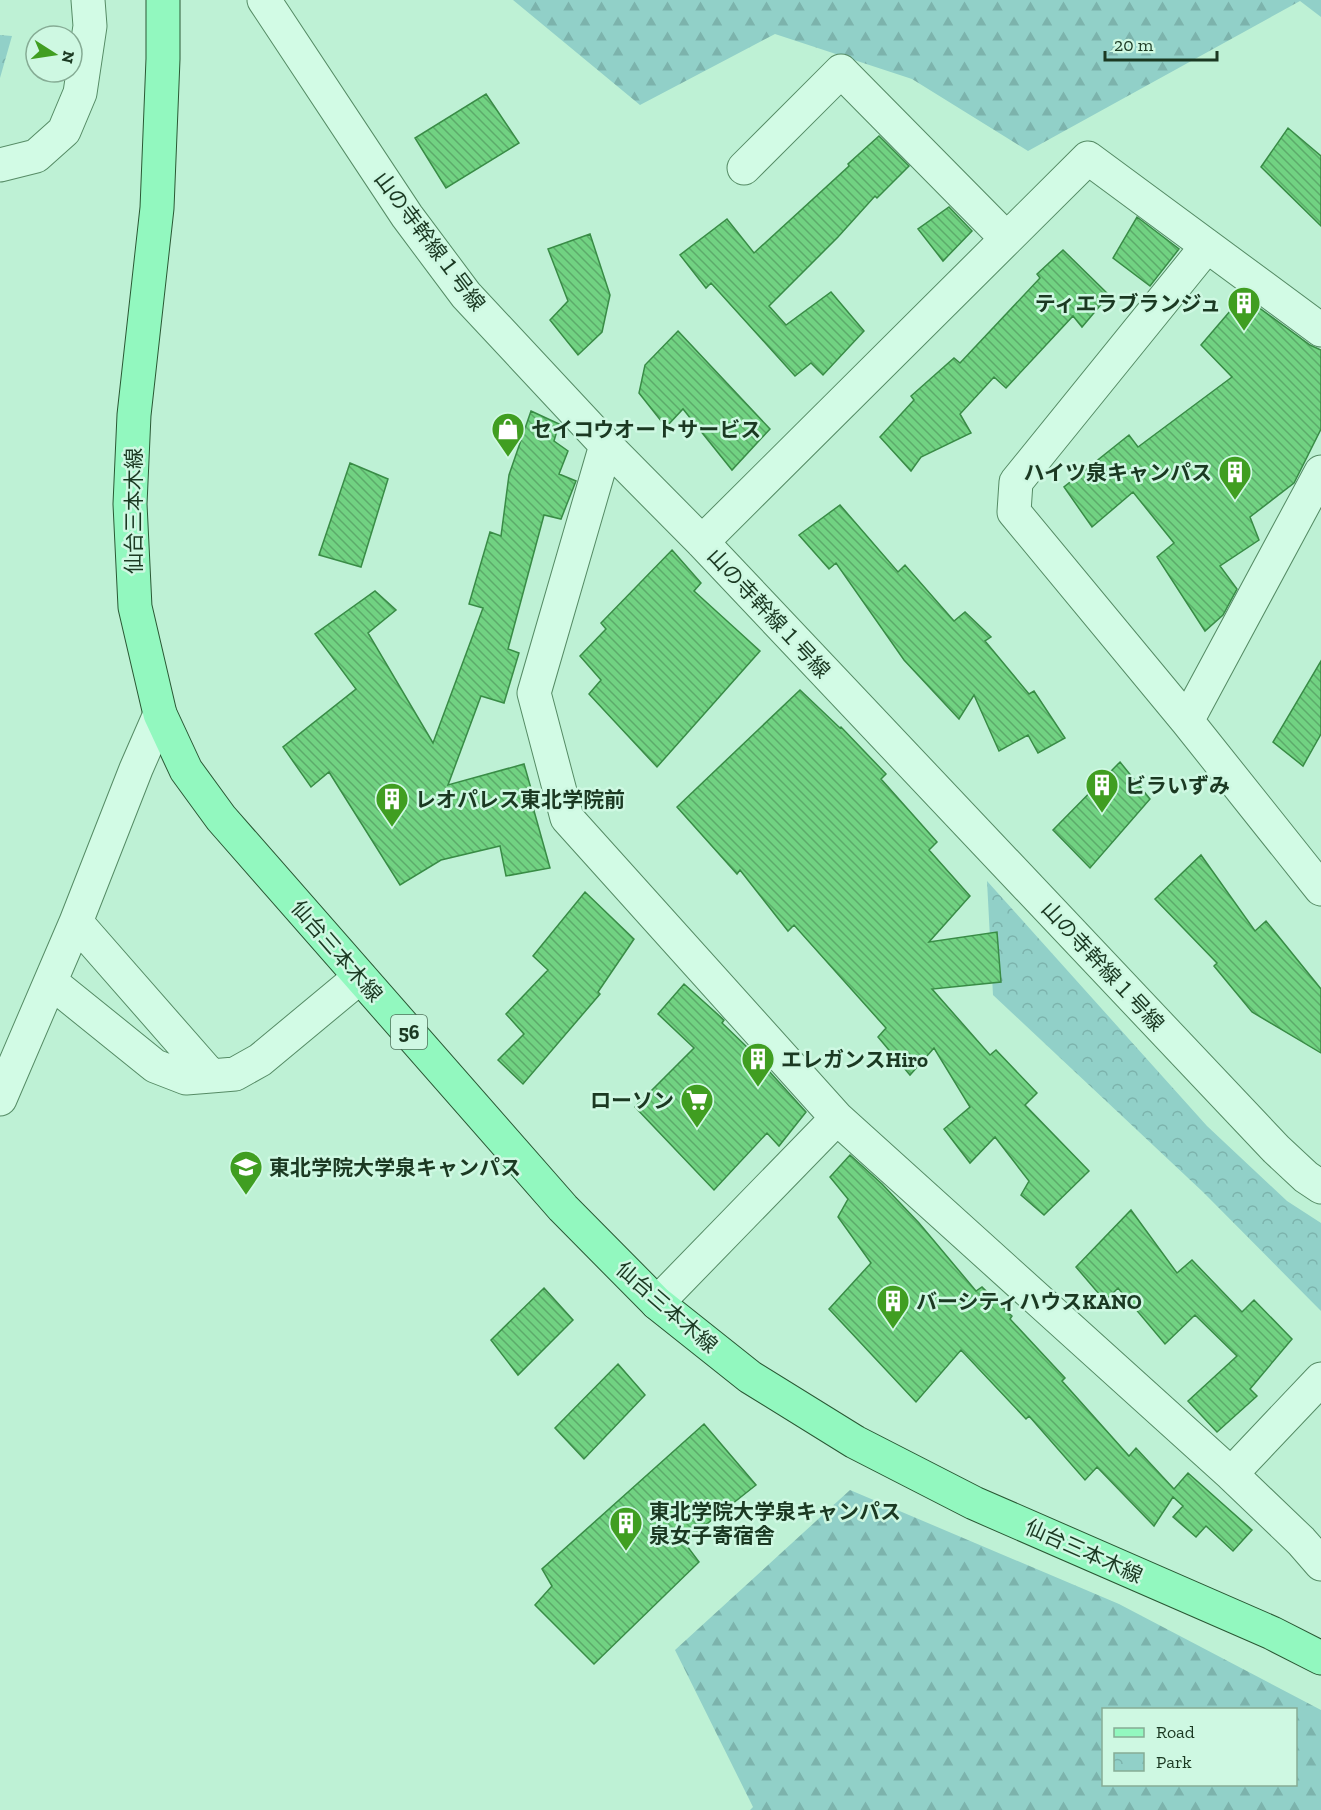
<svg xmlns="http://www.w3.org/2000/svg" width="1321" height="1810" font-family="'Zilla Slab','Noto Sans JP',serif">
<defs>
<pattern id="forest-firs" width="22" height="20" patternUnits="userSpaceOnUse" patternTransform="scale(1.5)"><rect width="22" height="20" fill="#91d0c8"/><path d="M5 1l3.5 6h-7zM16 11l3.5 6h-7z" fill="#7cb3ac"/></pattern>
<pattern id="park-crowns" width="20" height="18" patternUnits="userSpaceOnUse" patternTransform="scale(1.5)"><rect width="20" height="18" fill="#91d0c8"/><path d="M2 6a3 3 0 1 1 6 0M12 15a3 3 0 1 1 6 0" fill="none" stroke="#7cb3ac"/></pattern>
<pattern id="building-back-hatch" width="6" height="6" patternUnits="userSpaceOnUse" patternTransform="scale(1.5)"><rect width="6" height="6" fill="#71d282"/><path d="M-1 5l2 2M0 0l6 6M5-1l2 2" fill="none" stroke="#5cab6a"/></pattern>
</defs>
<rect width="100%" height="100%" fill="#bef1d5"/>
<path fill="url(#forest-firs)" fill-rule="evenodd" d="M513,0H1321V17L1300,1L1028,151L912,79L775,34L640,105Z
M850,1490L1119,1604L1321,1710V1810H750L753,1807L675,1650ZM1104,1710H1296V1784H1104Z"/>
<path fill="url(#park-crowns)" d="M0,35L12,36L0,78Z
M987,881L1207,1126L1287,1201L1321,1223V1311L1203,1192L993,995Z"/>
<path fill="url(#building-back-hatch)" stroke="#398c46" stroke-width="1.5" d="M486,94L519,143L446,188L415,138Z
M1288,128L1321,156V226L1261,167Z
M879,136L909,166L877,198L875,196L838,237L769,306L786,325L831,292L864,331L823,375L811,363L795,376L711,283L706,288L680,255L727,219L754,253L849,166L848,164Z
M949,207L972,231L943,261L918,229Z
M1137,217L1179,249L1150,286L1113,258Z
M590,234L610,295L602,332L578,355L550,320L568,301L548,249Z
M1063,250L1109,295L1082,327L1073,316L1006,388L994,377L960,414L971,433L921,457L911,471L880,437L914,400L911,396L954,358L960,363L1040,278L1037,274Z
M1243,296L1310,345L1321,350V429L1294,483L1250,517L1259,540L1220,566L1237,589L1223,615L1205,631L1157,557L1174,543L1133,492L1092,527L1064,487L1129,435L1138,447L1232,377L1201,345Z
M678,331L770,429L732,470L683,409L666,427L639,393L645,365Z
M531,411L559,424L554,441L568,451L559,474L576,481L561,519L544,515L508,649L519,653L504,703L481,696L448,785L524,764L532,792L529,793L550,868L506,876L500,846L441,860L400,885L329,772L311,787L283,747L356,689L315,634L375,591L396,610L368,633L433,743L483,608L469,604L490,532L501,536L509,475Z
M350,463L388,479L361,567L319,555Z
M840,505L898,572L905,565L954,621L965,612L991,637L985,641L1029,694L1034,691L1065,738L1038,753L1028,735L999,751L974,695L959,719L904,660L836,563L829,569L799,535Z
M672,550L701,583L694,591L760,651L657,767L589,694L601,680L580,656L606,629L601,623Z
M1321,661V734L1303,766L1273,742Z
M800,690L840,728L841,727L886,774L881,779L937,842L929,850L970,896L929,942L997,932L1001,982L932,989L990,1055L996,1050L1037,1093L1025,1105L1089,1171L1044,1215L1021,1195L1029,1181L995,1137L970,1163L944,1129L970,1107L934,1048L910,1075L878,1037L886,1028L794,925L788,931L740,870L737,874L677,807Z
M1120,762L1150,799L1090,868L1053,830Z
M1201,855L1255,931L1266,921L1321,989V1053L1252,1012L1214,966L1217,963L1155,899Z
M585,892L634,939L598,992L600,994L523,1084L498,1060L524,1034L506,1014L548,970L533,956Z
M684,984L724,1020L722,1023L748,1048L806,1112L779,1146L767,1133L714,1190L635,1107L694,1048L658,1014Z
M850,1155L882,1184L919,1223L976,1291L982,1287L1012,1316L1010,1319L1065,1378L1062,1381L1129,1456L1136,1448L1174,1489L1188,1473L1252,1530L1233,1551L1206,1526L1196,1537L1173,1517L1183,1506L1173,1497L1154,1526L1097,1467L1085,1480L1029,1416L1026,1419L961,1350L916,1402L829,1309L871,1263L838,1217L848,1199L830,1177Z
M1131,1210L1177,1273L1192,1260L1242,1312L1254,1300L1292,1339L1250,1389L1257,1396L1217,1432L1188,1401L1237,1356L1195,1315L1165,1344L1118,1288L1105,1301L1076,1267Z
M544,1288L573,1320L518,1375L491,1340Z
M618,1364L645,1395L584,1459L555,1428Z
M704,1424L756,1485L684,1542L699,1562L594,1664L535,1605L552,1586L542,1569Z"/>
<g fill="none" stroke-linecap="round" stroke-linejoin="round">
<g stroke="#558b65" stroke-width="35">
<path id="minor" d="M264,0L407,216L466,295L606,445L702,542L1276,1149L1306,1177L1321,1187
M0,165L36,156L64,131L80,93L90,26L88,0
M744,168L841,71L1006,238
M606,445L534,693L567,818L837,1118L1231,1474L1301,1541L1321,1564
M1321,472L1187,721L1321,889
M702,542L1088,158L1321,330
M1187,721L1014,512L1016,482L1207,246
M76,922L211,1076L235,1074L260,1060L360,977
M51,982L155,1066L186,1078L211,1076
M0,1099L76,922L136,769L160,714
M657,1303L837,1118
M1231,1474L1321,1379"/>
</g>
<g stroke="#2a5834" stroke-width="35">
<path id="major" d="M163,0V59L157,208L134,415L130,504L135,607L160,714L186,770L221,818L563,1208L657,1303L750,1377L855,1442L974,1503L1272,1633L1321,1658"/>
</g>
<use href="#minor" stroke="#d2fbe5" stroke-width="33"/>
<use href="#major" stroke="#92f8bf" stroke-width="33"/>
</g>
<defs>
<g id="building-pin" transform="scale(1.725)"><path d="M0 17L-7.5 6A9.5 9.5 0 1 1 7.5 6Z" fill="#409e21" stroke="#cef8e2"/><path d="M-4-6H4V6H1V3H-1V6H-4ZM-2.5-4.3h1.7v1.8h-1.7ZM.8-4.3h1.7v1.8H.8ZM-2.5-1h1.7V.8h-1.7ZM.8-1h1.7V.8H.8Z" fill="#fff"/></g>
<g id="shop-pin" transform="scale(1.725)"><path d="M0 17L-7.5 6A9.5 9.5 0 1 1 7.5 6Z" fill="#409e21" stroke="#cef8e2"/><path d="M-5-2.5h2.3a2.7 3.5 0 0 1 5.4 0H5L5.5 6h-11ZM-1.5-2.5h3a1.5 2.3 0 0 0-3 0Z" fill="#fff"/></g>
<g id="supermarket-pin" transform="scale(1.725)"><path d="M0 17L-7.5 6A9.5 9.5 0 1 1 7.5 6Z" fill="#409e21" stroke="#cef8e2"/><path d="M-6-5.5h2.5l.6 2H6L4.5 2H-2.5L-4.4-4H-6ZM-1.5 3.2a1.3 1.3 0 1 0 .1 0ZM3 3.2a1.3 1.3 0 1 0 .1 0Z" fill="#fff"/></g>
<g id="university-pin" transform="scale(1.725)"><path d="M0 17L-7.5 6A9.5 9.5 0 1 1 7.5 6Z" fill="#409e21" stroke="#cef8e2"/><path d="M0-5L7-2L0 1L-7-2ZM-4 1L0 2.5L4 1V4Q0 6-4 4Z" fill="#fff"/></g>
</defs>
<g fill-rule="evenodd">
<use href="#building-pin" x="1244" y="303"/>
<use href="#shop-pin" x="508" y="429"/>
<use href="#building-pin" x="1235" y="472"/>
<use href="#building-pin" x="1102" y="785"/>
<use href="#building-pin" x="392" y="799"/>
<use href="#building-pin" x="758" y="1059"/>
<use href="#supermarket-pin" x="697" y="1100"/>
<use href="#university-pin" x="246" y="1167"/>
<use href="#building-pin" x="893" y="1301"/>
<use href="#building-pin" x="626" y="1523"/>
</g>
<g text-anchor="middle" dominant-baseline="central" stroke-width="5" stroke-linejoin="round" paint-order="stroke">
<rect fill="#cef8e2" stroke="#51725c" stroke-width="1.5" x="391" y="1015" width="36" height="34" rx="4.5"/>
<g font-size="20" font-weight="bold" fill="#1b3922">
<text x="409" y="1032">56</text>
</g>
<g font-size="21" fill="#1b3922" stroke="#cef8e2">
<text transform="translate(430 241) rotate(53)">山の寺幹線１号線</text>
<text transform="translate(133 511) rotate(-90)">仙台三本木線</text>
<text transform="translate(769 613) rotate(47)">山の寺幹線１号線</text>
<text transform="translate(337 951) rotate(49)">仙台三本木線</text>
<text transform="translate(1103 966) rotate(47)">山の寺幹線１号線</text>
<text transform="translate(667 1307) rotate(41)">仙台三本木線</text>
<text transform="translate(1084 1551) rotate(24)">仙台三本木線</text>
</g>
<g font-size="21" font-weight="bold" fill="#1b3922" stroke="#cef8e2" text-anchor="start">
<text x="1221" y="303" text-anchor="end">ティエラブランジュ</text>
<text x="531" y="429">セイコウオートサービス</text>
<text x="1212" y="472" text-anchor="end">ハイツ泉キャンパス</text>
<text x="1125" y="785">ビラいずみ</text>
<text x="415" y="799">レオパレス東北学院前</text>
<text x="781" y="1059">エレガンスHiro</text>
<text x="674" y="1100" text-anchor="end">ローソン</text>
<text x="269" y="1167">東北学院大学泉キャンパス</text>
<text x="916" y="1301">バーシティハウスKANO</text>
<text x="649" y="1511">東北学院大学泉キャンパス<tspan x="649" dy="24">泉女子寄宿舎</tspan></text>
</g>
</g>
<rect x="1102" y="1708" width="195" height="78" fill="#cef8e2" stroke="#86ac95" stroke-width="1.5"/>
<rect x="1114" y="1728" width="30" height="9" fill="#92f8bf" stroke="#86ac95" stroke-width="1.5"/>
<text x="1156" y="1738" font-size="18" fill="#1b3922">Road</text>
<rect x="1114" y="1753" width="30" height="18" fill="url(#park-crowns)" stroke="#86ac95" stroke-width="1.5"/>
<text x="1156" y="1768" font-size="18" fill="#1b3922">Park</text>
<g transform="translate(54 54) rotate(102)"><circle r="28" fill="#cef8e2" stroke="#86ac95" stroke-width="1.5"/>
<path d="M0-4.5L10 22L0 15L-10 22Z" fill="#409e21"/>
<text y="-9" font-size="16" font-weight="bold" text-anchor="middle" fill="#1b3922">N</text>
</g>
<path d="M1105 51v9h112v-9" fill="none" stroke="#1b3922" stroke-width="3"/>
<text x="1114" y="51" font-size="18" fill="#1b3922" stroke="#cef8e2" stroke-width="4.5" paint-order="stroke">20 m</text>
</svg>
